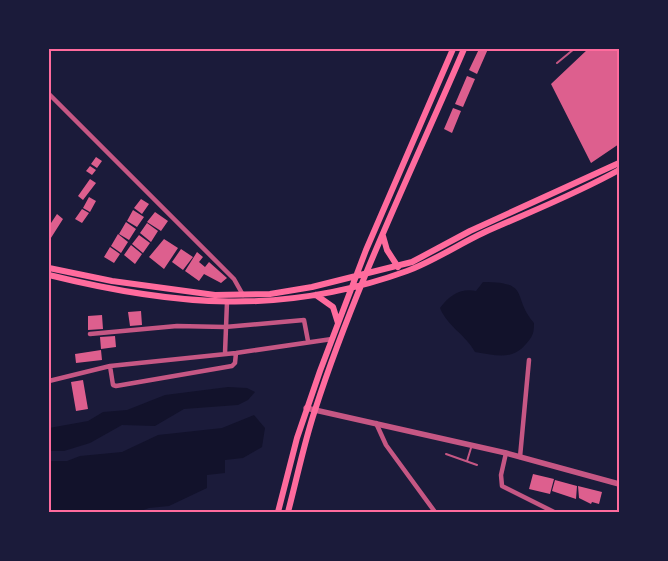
<svg xmlns="http://www.w3.org/2000/svg" width="668" height="561" font-family="'Public Sans',sans-serif">
<rect width="100%" height="100%" fill="#1b1b3a"/>
<path fill="#12122b" d="M483,282C532,282 511,297 534,323C534,333 533,336 526,344C512,361 495,355 475,352C466,335 447,326 440,308C449,296 460,288 476,291Z
M228,387L247,388L255,392L248,400L238,405L184,409L155,426L122,425L90,443L64,451H49V428L88,421L103,412L127,410L165,395Z
M254,415L265,428L262,447L243,458L225,460V473L207,475V488L169,506L149,508L138,512L49,511V461H67L80,456L122,452L158,435L222,428Z"/>
<path fill="#dd5f8e" d="M479,49H488L477,74L469,70Z
M588,49H619V144L591,163L551,84Z
M467,76L475,79L463,107L455,104Z
M453,108L461,111L452,133L444,129Z
M96,157L102,161L97,168L91,164Z
M90,166L96,170L92,175L86,171Z
M90,179L96,183L83,200L78,196Z
M89,197L96,201L90,212L83,208Z
M141,199L149,204L142,214L134,208Z
M82,209L89,213L82,223L75,219Z
M133,210L144,217L137,227L127,221Z
M155,212L168,221L161,231L147,222Z
M57,214L63,219L49,241V226Z
M126,222L136,229L129,240L119,234Z
M147,223L158,231L151,242L140,233Z
M118,234L128,242L121,253L111,246Z
M139,235L150,243L143,253L132,244Z
M164,239L178,248L164,269L149,257Z
M131,245L142,254L135,264L124,255Z
M110,247L120,254L114,263L104,257Z
M181,249L193,257L183,270L172,262Z
M197,252L203,257L199,262L205,267L209,262L227,278L221,283L204,274L199,281L185,271Z
M141,311L142,325L130,326L128,312Z
M102,315L103,329L88,330V316Z
M115,336L116,347L101,349L100,337Z
M101,350L102,360L76,363L75,354Z
M83,380L88,409L76,411L71,382Z
M533,474L554,479L550,494L529,489Z
M555,480L577,486L576,499L552,491Z
M578,486L602,492L599,504L592,502L591,504L579,498Z"/>
<g fill="none" stroke-linecap="round" stroke-linejoin="round">
<path stroke="#c65784" stroke-width="2" d="M557,63L574,49
M446,454L477,465
M467,461L471,448"/>
<path stroke="#c65784" stroke-width="4.5" d="M49,94L234,279L243,295
M90,334L177,326L225,327L304,320L308,341
M225,353L227,302
M110,366L113,385L116,386L232,366L235,363L236,353
M49,381L110,366L236,353L332,339
M376,423L386,445L435,512
M506,453L501,475L502,486L554,512
M520,457L529,360"/>
<path stroke="#c65784" stroke-width="5.5" d="M306,408L506,453L619,484"/>
<path stroke="#ff6b9d" stroke-width="6" d="M383,236L387,250L398,267
M49,268L112,281L215,295L270,294L312,287L412,262L470,231L619,163
M49,275C174,306 283,316 407,271C434,261 459,244 485,232C530,212 576,194 619,170
M316,295L333,307L338,323
M278,512L297,438L320,371L366,250L453,49
M288,512C297,478 304,443 315,410C355,286 413,168 464,49"/>
</g>
<rect width="668" height="561" fill="none" stroke="#1b1b3a" stroke-width="100"/>
<rect x="50" y="50" width="568" height="461" fill="none" stroke="#ff6b9d" stroke-width="2"/>
</svg>
